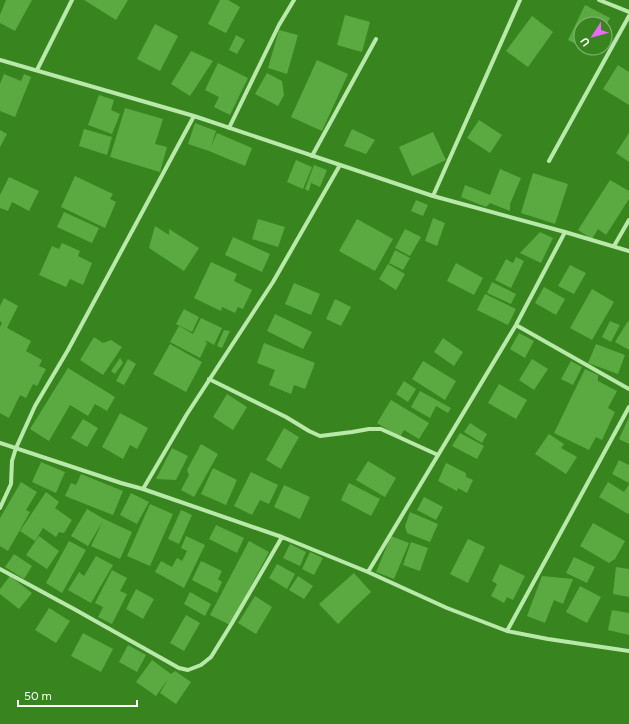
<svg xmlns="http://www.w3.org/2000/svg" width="629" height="724" font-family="Figtree,sans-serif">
<rect width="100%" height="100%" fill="#388520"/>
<path fill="#5aa941" d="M6,0H32L15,31L0,23V15Z
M84,0H128L116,20Z
M220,0H228L240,7L226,33L208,24Z
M585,5L610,18L605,27V24H581V47L568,40Z
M345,15L370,22L362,52L337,45Z
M532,16L553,32L528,67L506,51Z
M155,24L178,36L160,71L137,59Z
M279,30L298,35L287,74L268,68Z
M236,35L245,40L237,54L229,50Z
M191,51L213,61L190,96L171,84Z
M317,60L348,74L322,131L291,117Z
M218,63L248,78L230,115L214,107L219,97L205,90Z
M618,65L629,72V105L603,89Z
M267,73L282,81L284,95L278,106L255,94Z
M4,74L21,81L24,74L31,77L15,117L0,111V84Z
M99,95L114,100L111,110L120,114L112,134L88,125Z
M125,108L163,119L155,144L167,147L160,172L110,157Z
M479,120L502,135L490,153L467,138Z
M195,123L216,131L211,147L217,133L252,148L245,166L209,151L188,144Z
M84,129L112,137L107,155L79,146Z
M352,129L375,140L366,154L344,146Z
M0,130L7,134L0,147Z
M433,132L446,160L412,176L399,147Z
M629,133V162L616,153Z
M296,160L312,167L303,189L287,182Z
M314,165L327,170L320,187L311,183L309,191L305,189Z
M500,169L521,178L510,204V211L490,203L486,207L461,197L465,185L490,195Z
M533,173L568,184L555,224L521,213Z
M75,176L113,194L110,199L116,202L105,228L61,207Z
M9,177L39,191L29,211L12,202L8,211L0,208V195Z
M610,180L629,191V199L606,235L598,229L592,239L578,230Z
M416,200L428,205L423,216L411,211Z
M64,212L99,228L92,243L57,227Z
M433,218L445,223L437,246L425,241Z
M258,219L285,227L278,247L252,239Z
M357,219L393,239L375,271L339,251Z
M155,226L169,235V229L199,248L184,271L149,248Z
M405,229L421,237L410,256L395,248Z
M540,232L553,238L541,263L520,253Z
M233,237L270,254L262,272L225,255Z
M62,243L80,251L78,256L92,263L83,285L70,279L66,287L39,275L52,246L59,249Z
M395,250L410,258L403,270L389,263Z
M516,257L524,261L511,288L495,280L506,259L513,263Z
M211,262L237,274L234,281L252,290L243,309L238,307L235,313L222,307L221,311L194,298Z
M456,263L483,278L474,295L447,281Z
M388,264L405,274L396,290L379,279Z
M570,265L586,273L574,294L558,286Z
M492,282L516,294L511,304L487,293Z
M294,283L320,294L311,315L285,304Z
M544,287L565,299L556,315L535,303Z
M592,289L614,302L592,340L570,328Z
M485,294L516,309L508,325L477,310Z
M4,298L18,306L7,328L31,341L26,351L42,360L39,366L46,369L37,386L33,384L26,398L20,395L9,418L0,413V327L2,323L0,321V306Z
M335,299L351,307L341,326L326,319Z
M184,309L199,317L192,332L176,324Z
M275,314L312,332L303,349L267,331Z
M201,318L222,328L214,345L205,340L207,343L200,358L170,342L179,326L193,334Z
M610,321L620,325L611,342L602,337Z
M628,321L629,322V350L615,342Z
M224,330L230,331L222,348L217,346Z
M519,333L534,341L525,358L510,349Z
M94,337L103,343L111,340L122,347L103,375L80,360Z
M443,338L463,352L454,366L434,352Z
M264,343L315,363L305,389L294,385L291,394L269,385L275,370L257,363Z
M170,344L202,362L186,392L153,374Z
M596,344L625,355L618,374L588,363Z
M120,358L123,363L115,374L111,371Z
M128,359L136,364L124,385L116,381Z
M532,359L548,369L534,390L519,380Z
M423,361L456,381L445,400L412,379Z
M571,361L582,367L573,385L561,379Z
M68,368L115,397L107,411L95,404L88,416L70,405L49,441L30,429Z
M585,369L598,375V381L617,391L608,408L615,412L602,440L596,437L589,450L554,433Z
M404,381L416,389L408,402L396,394Z
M499,384L527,400L516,419L488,403Z
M420,391L451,408L448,413L436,406L430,418L411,407Z
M227,394L247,407L233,430L213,417Z
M391,400L429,423L419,439L404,430L400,437L377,423Z
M120,413L148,428L137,449L130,445L123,459L102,447Z
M629,417V444L619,439Z
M83,419L98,428L87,447L71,438Z
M470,423L487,434L482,443L464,432Z
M284,428L299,437L281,469L266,460Z
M460,433L484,446L477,459L452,446Z
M549,434L564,444L561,448L577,457L566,474L535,454Z
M201,444L218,454L194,497L181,490L189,475L187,470Z
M172,448L188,456L176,480L156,479Z
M619,460L629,465V483L612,474Z
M368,461L396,478L385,497L356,480Z
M41,462L65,472L56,493L32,482Z
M446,463L466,473V477L473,480L467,493L458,488L457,491L438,481Z
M213,468L237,480L226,505L201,494Z
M251,472L278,485L269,504L260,500L252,515L234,506Z
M81,474L123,491L113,515L65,496L71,483L76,485Z
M21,482L37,492L26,510L30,512L8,551L0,546V518Z
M608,482L624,492L629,484V512L628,514L599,497Z
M349,483L380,499L371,516L341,500Z
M284,485L310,497L300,519L274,507Z
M46,492L59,502L55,508L72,520L64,533L59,532L56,537L43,528L35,541L20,531Z
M131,493L149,502L137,524L120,515Z
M424,497L443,507L436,520L417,510Z
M150,504L173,514L150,566L127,556Z
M87,509L104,519L132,532L120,559L91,546L103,521L88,546L71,536Z
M181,510L192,515L179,544L168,539Z
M410,512L438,524L430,542L407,533L405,526Z
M593,523L625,541L615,559L609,563L580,546Z
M216,525L244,538L237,553L209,539Z
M39,536L59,551L47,569L26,555Z
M186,536L205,545L184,588L155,572L161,561L172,567L177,558L182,561L187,551L181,548Z
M391,536L409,543L394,579L376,572Z
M468,539L485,547L468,583L450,574Z
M69,541L86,550L62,593L46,583Z
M249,541L269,552L230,625L210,615Z
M411,542L428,548L420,571L403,565Z
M290,544L306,552L300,566L283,558Z
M310,552L323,558L314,575L302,569Z
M14,554L32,566L24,579L5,567Z
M96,556L113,565L91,603L68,590L79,572L84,576Z
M574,557L595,567L587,583L566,573Z
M201,561L222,571L218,579L222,582L217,593L192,580Z
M277,564L295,574L287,589L269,578Z
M500,564L525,576L513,600L507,597L504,603L491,596L497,584L492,581Z
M616,567L629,569V597L613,594Z
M112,570L127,578L120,591L127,594L112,624L98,617L103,607L95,603Z
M354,573L371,592L353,609L338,624L319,604Z
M10,576L32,593L19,609L0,594V589Z
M298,576L313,586L304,599L289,590Z
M542,576L573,579L563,604L554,600L545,623L527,616Z
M580,586L601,597L587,623L566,612Z
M136,589L154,599L143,619L126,609Z
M190,592L211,604L205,616L184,604Z
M255,596L272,607L256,634L238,623Z
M49,608L70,621L56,643L35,630Z
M612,610L629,613V635L608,630Z
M186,615L200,623L184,651L170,643Z
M83,633L113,649L101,672L71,656Z
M128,645L146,655L137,672L119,662Z
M152,660L171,674L175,671L191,682L176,704L160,693L168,679L156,696L136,682Z"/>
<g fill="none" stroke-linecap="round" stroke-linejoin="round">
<path stroke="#b9e9a9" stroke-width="4" d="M599,0L629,12
M0,60L194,116L433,196L565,232L629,251
M37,70L72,0
M229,128L279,25L294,0
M312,156L376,39
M549,161L629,16
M433,196L520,0
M614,246L629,220
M516,325L629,389
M209,379L286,417L309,431L320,436L352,432L369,429H381L438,455
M0,443L121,483L143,489L282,537L368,572L447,608L507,631L548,639L629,651
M143,489L187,414L273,282L340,165
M0,508L11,484L12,461L16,448L35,406L68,350L194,116
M0,569L74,609L179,668L188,670L201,665L211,657L232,623L282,537
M368,572L516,325L565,232
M507,631L629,407"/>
</g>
<g transform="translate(593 36) rotate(234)"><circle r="19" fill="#388520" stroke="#88b679"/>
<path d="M0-3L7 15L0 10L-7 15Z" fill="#eb6af7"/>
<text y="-6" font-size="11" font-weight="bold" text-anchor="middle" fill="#ffffff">U</text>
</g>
<path d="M18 700v6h119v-6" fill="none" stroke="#ffffff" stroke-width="2"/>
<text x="24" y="700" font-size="12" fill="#ffffff" stroke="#388520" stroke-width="3" paint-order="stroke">50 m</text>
</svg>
